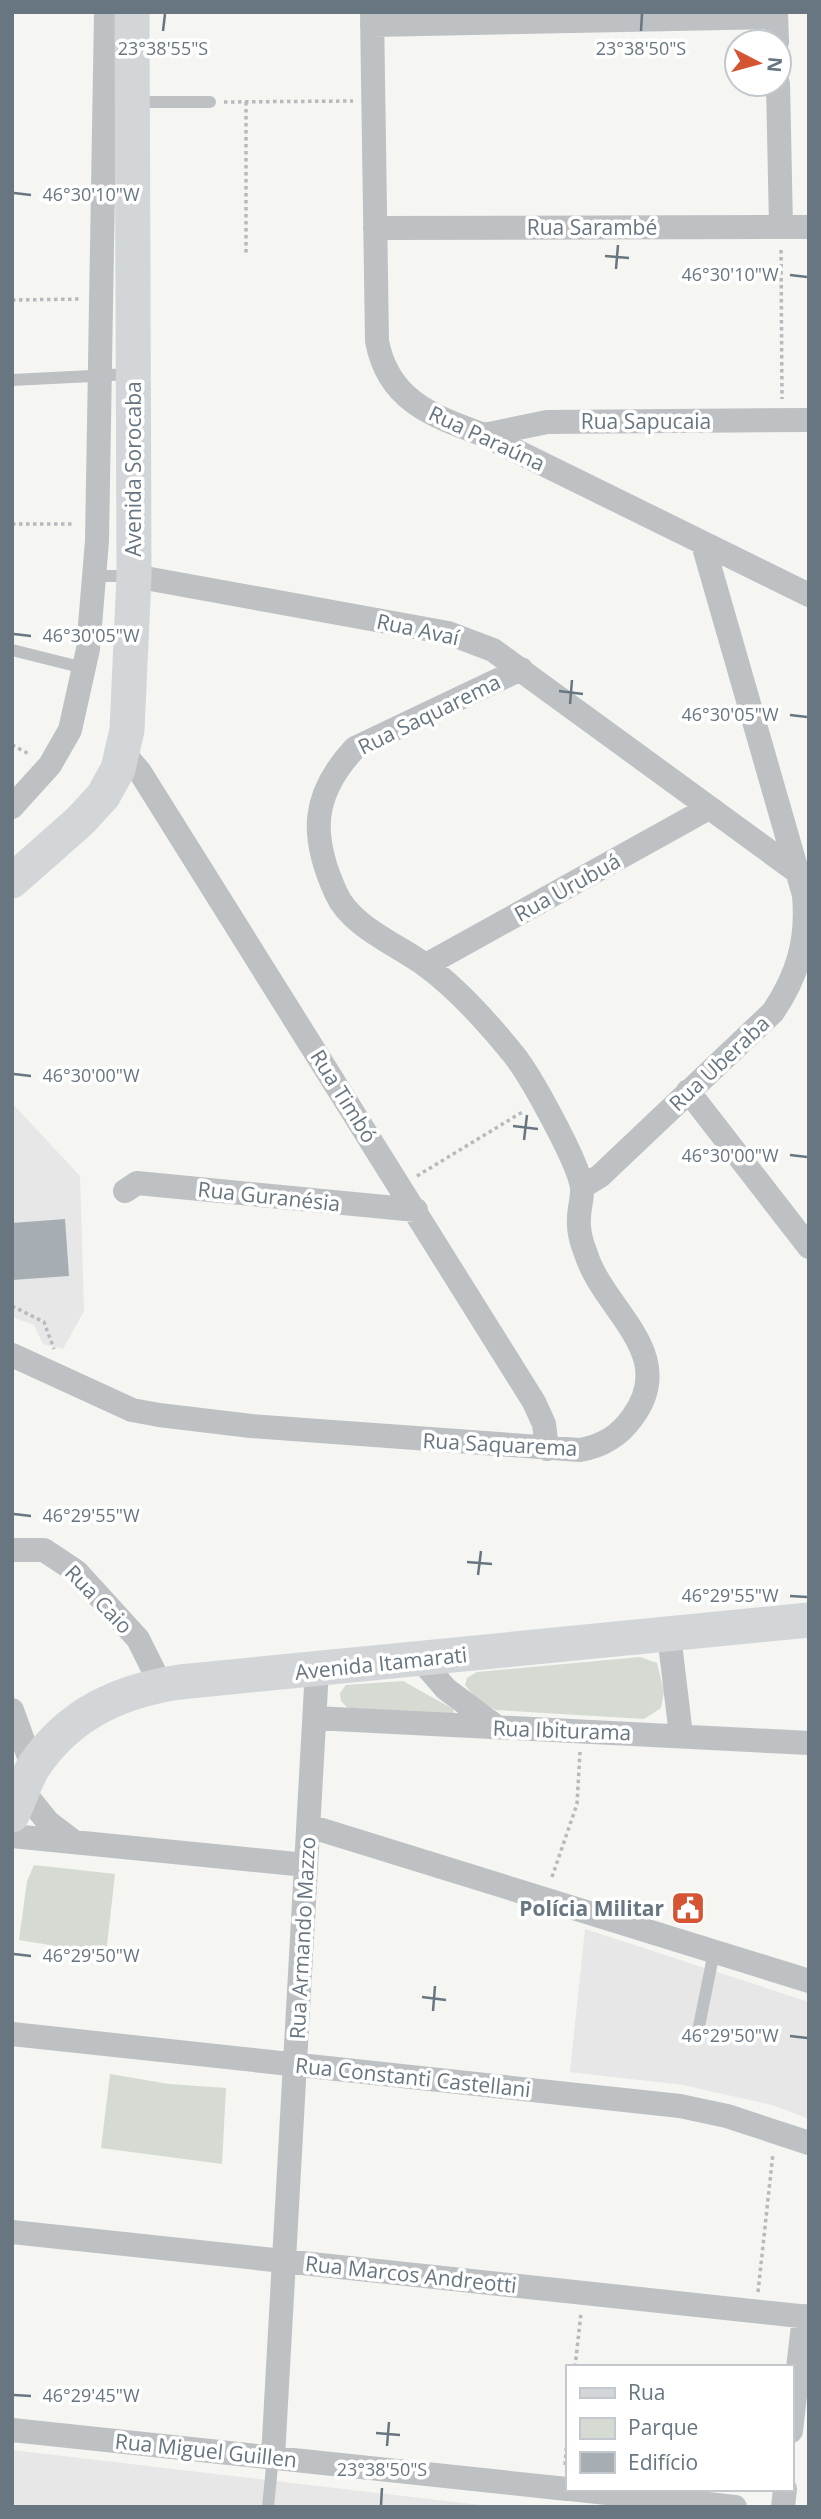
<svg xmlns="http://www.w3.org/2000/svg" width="821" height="2519" font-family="'Open Sans',sans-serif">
<rect width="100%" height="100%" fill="#f5f5f2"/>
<path fill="#e6e7e6" d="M12,1103L80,1176L84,1311L63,1349L43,1344L34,1325L12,1317Z
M585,1929L809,2002V2119L772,2105L683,2085L570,2072Z
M12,2450L480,2505V2507H12Z"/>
<path fill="#d5dad2" d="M640,1657L657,1663L664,1692L661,1708L644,1719L496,1710L477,1700L465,1685L467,1678L477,1672Z
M403,1681L453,1709L454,1714L348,1708L341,1701L340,1693L346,1685Z
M34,1865L115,1874L106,1954L19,1940L27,1881Z
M110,2074L169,2084L226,2088L222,2164L101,2148Z"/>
<path fill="#a7aeb3" d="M65,1219L69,1276L12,1280V1223Z"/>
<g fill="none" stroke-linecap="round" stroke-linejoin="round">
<path stroke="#b7babc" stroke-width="3.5" stroke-dasharray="3.5 3.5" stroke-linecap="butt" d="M224,102L353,101
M246,102V254
M781,250L782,399
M12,300L81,299
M12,524H74
M12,745L29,754
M417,1176L524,1111
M12,1306L44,1322L54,1349
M552,1877L577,1804L580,1752
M758,2292L773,2153
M575,2367L581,2313
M565,2465L567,2440"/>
<path stroke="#bdc1c4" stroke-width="12" d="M136,102H210
M12,380L131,374
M95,576H133
M12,650L84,668
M697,2036L714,1952
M268,2507L273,2457"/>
<path stroke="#bdc1c4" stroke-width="24" d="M372,12L377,341C388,401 433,416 484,435L809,595
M776,12L777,42
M372,25L776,17
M778,84L781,226
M375,228L809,227
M484,435L547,422L809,420
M134,576L448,633L493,650L799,873
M123,752L140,772L534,1402L544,1424L547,1449
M12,807L50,765L70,730L88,649L97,541L106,12
M426,965L707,809
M688,1091L809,1247
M582,1187L600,1176L773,1012C798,975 808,940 804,895L703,544
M125,1191L137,1183L416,1210
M12,1355L132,1410L159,1415L251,1426L580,1450C603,1446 619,1436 632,1418C680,1354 604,1311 586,1254C582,1244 578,1229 579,1218C579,1208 583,1197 582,1187C578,1162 531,1076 514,1055C489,1024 458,989 425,965C398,945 350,926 336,893C310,836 311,795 355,748L521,669
M12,1550H44L77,1572L138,1639L161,1685
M669,1635L681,1735
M420,1659L446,1689L497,1727
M12,1710L33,1768
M315,1718L809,1743
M23,1791L48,1822L73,1841
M309,1826L809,1981
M12,1836L306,1865
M12,2034L680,2106L727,2116L809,2143
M12,2232L809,2317
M12,2430L567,2489
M791,2431L804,2316
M273,2457L317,1669
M570,2489L735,2507
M783,2507L785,2489"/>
<path stroke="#d2d6d9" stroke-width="35" d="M12,881L80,821L103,796L118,769L127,730L134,576L132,12
M12,1815C20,1799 25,1780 34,1766C69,1714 119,1691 180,1682L809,1620"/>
</g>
<path fill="none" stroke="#677681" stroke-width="2.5" d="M163,31L165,14M641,31L642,14M14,193L31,195M605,256L629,258M616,269L618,245M790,275L807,277M14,634L31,636M559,691L583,694M570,704L572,680M790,715L807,717M14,1074L31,1076M513,1126L538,1129M524,1140L527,1115M790,1155L807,1157M14,1514L31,1516M467,1562L492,1564M478,1575L481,1551M790,1596L807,1597M14,1954L31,1956M422,1997L446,2000M433,2011L435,1986M790,2036L807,2038M14,2395L31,2396M376,2433L400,2435M387,2446L389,2422M381,2505L382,2488"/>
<defs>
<g id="civic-square" transform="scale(1.75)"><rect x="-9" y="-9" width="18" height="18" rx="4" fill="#d55532" stroke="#fff"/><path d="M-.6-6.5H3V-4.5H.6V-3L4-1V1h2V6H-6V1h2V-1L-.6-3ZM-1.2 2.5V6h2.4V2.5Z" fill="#fff"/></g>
</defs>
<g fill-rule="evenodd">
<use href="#civic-square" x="688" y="1908"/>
</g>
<g text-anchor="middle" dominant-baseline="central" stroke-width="7" stroke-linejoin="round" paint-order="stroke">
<g font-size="21" fill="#677681" stroke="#fff">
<text x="592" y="227">Rua Sarambé</text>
<text x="646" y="421">Rua Sapucaia</text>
<text transform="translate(487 438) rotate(25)">Rua Paraúna</text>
<text transform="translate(133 469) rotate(-90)">Avenida Sorocaba</text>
<text transform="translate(418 629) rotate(12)">Rua Avaí</text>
<text transform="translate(429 714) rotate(-26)">Rua Saquarema</text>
<text transform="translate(567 887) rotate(-29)">Rua Urubuá</text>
<text transform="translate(719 1063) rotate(-43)">Rua Uberaba</text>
<text transform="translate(344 1096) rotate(58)">Rua Timbó</text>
<text transform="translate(269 1196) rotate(6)">Rua Guranésia</text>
<text transform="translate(500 1444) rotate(3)">Rua Saquarema</text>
<text transform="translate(99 1599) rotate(46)">Rua Caio</text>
<text transform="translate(381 1663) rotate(-6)">Avenida Itamarati</text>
<text transform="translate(562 1730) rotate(2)">Rua Ibiturama</text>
<text transform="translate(302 1938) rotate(-87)">Rua Armando Mazzo</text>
<text transform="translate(413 2077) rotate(6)">Rua Constanti Castellani</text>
<text transform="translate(411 2274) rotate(6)">Rua Marcos Andreotti</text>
<text transform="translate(206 2450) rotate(6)">Rua Miguel Guillen</text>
</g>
<g font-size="21" font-weight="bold" fill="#677681" stroke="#fff" text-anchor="end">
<text x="664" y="1908">Polícia Militar</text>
</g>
</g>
<g font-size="18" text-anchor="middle" fill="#677681" stroke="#fff" stroke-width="7" stroke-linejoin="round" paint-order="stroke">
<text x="163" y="55">23°38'55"S</text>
<text x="641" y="55">23°38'50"S</text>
<text x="91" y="201">46°30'10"W</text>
<text x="730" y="281">46°30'10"W</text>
<text x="91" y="642">46°30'05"W</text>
<text x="730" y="721">46°30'05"W</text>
<text x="91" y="1082">46°30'00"W</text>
<text x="730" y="1162">46°30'00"W</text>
<text x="91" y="1522">46°29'55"W</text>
<text x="730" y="1602">46°29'55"W</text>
<text x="91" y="1962">46°29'50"W</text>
<text x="730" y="2042">46°29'50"W</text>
<text x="91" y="2402">46°29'45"W</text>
<text x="382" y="2476">23°38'50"S</text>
</g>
<rect width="821" height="2519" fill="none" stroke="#677681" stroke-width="28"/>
<rect x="566" y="2365" width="228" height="126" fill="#ffffff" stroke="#c2c8cd" stroke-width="2"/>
<rect x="580" y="2388" width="35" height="10" fill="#d2d6d9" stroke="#c2c8cd" stroke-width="2"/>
<text x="628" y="2400" font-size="21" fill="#677681">Rua</text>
<rect x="580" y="2418" width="35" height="21" fill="#d5dad2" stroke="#c2c8cd" stroke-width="2"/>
<text x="628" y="2435" font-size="21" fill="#677681">Parque</text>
<rect x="580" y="2452" width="35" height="21" fill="#a7aeb3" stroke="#c2c8cd" stroke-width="2"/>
<text x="628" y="2470" font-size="21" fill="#677681">Edifício</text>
<g transform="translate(758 63) rotate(96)"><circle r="33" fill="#ffffff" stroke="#c2c8cd" stroke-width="2"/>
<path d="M0-5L12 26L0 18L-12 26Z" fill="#d55532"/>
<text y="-10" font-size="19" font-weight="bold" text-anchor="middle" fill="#677681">N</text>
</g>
</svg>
